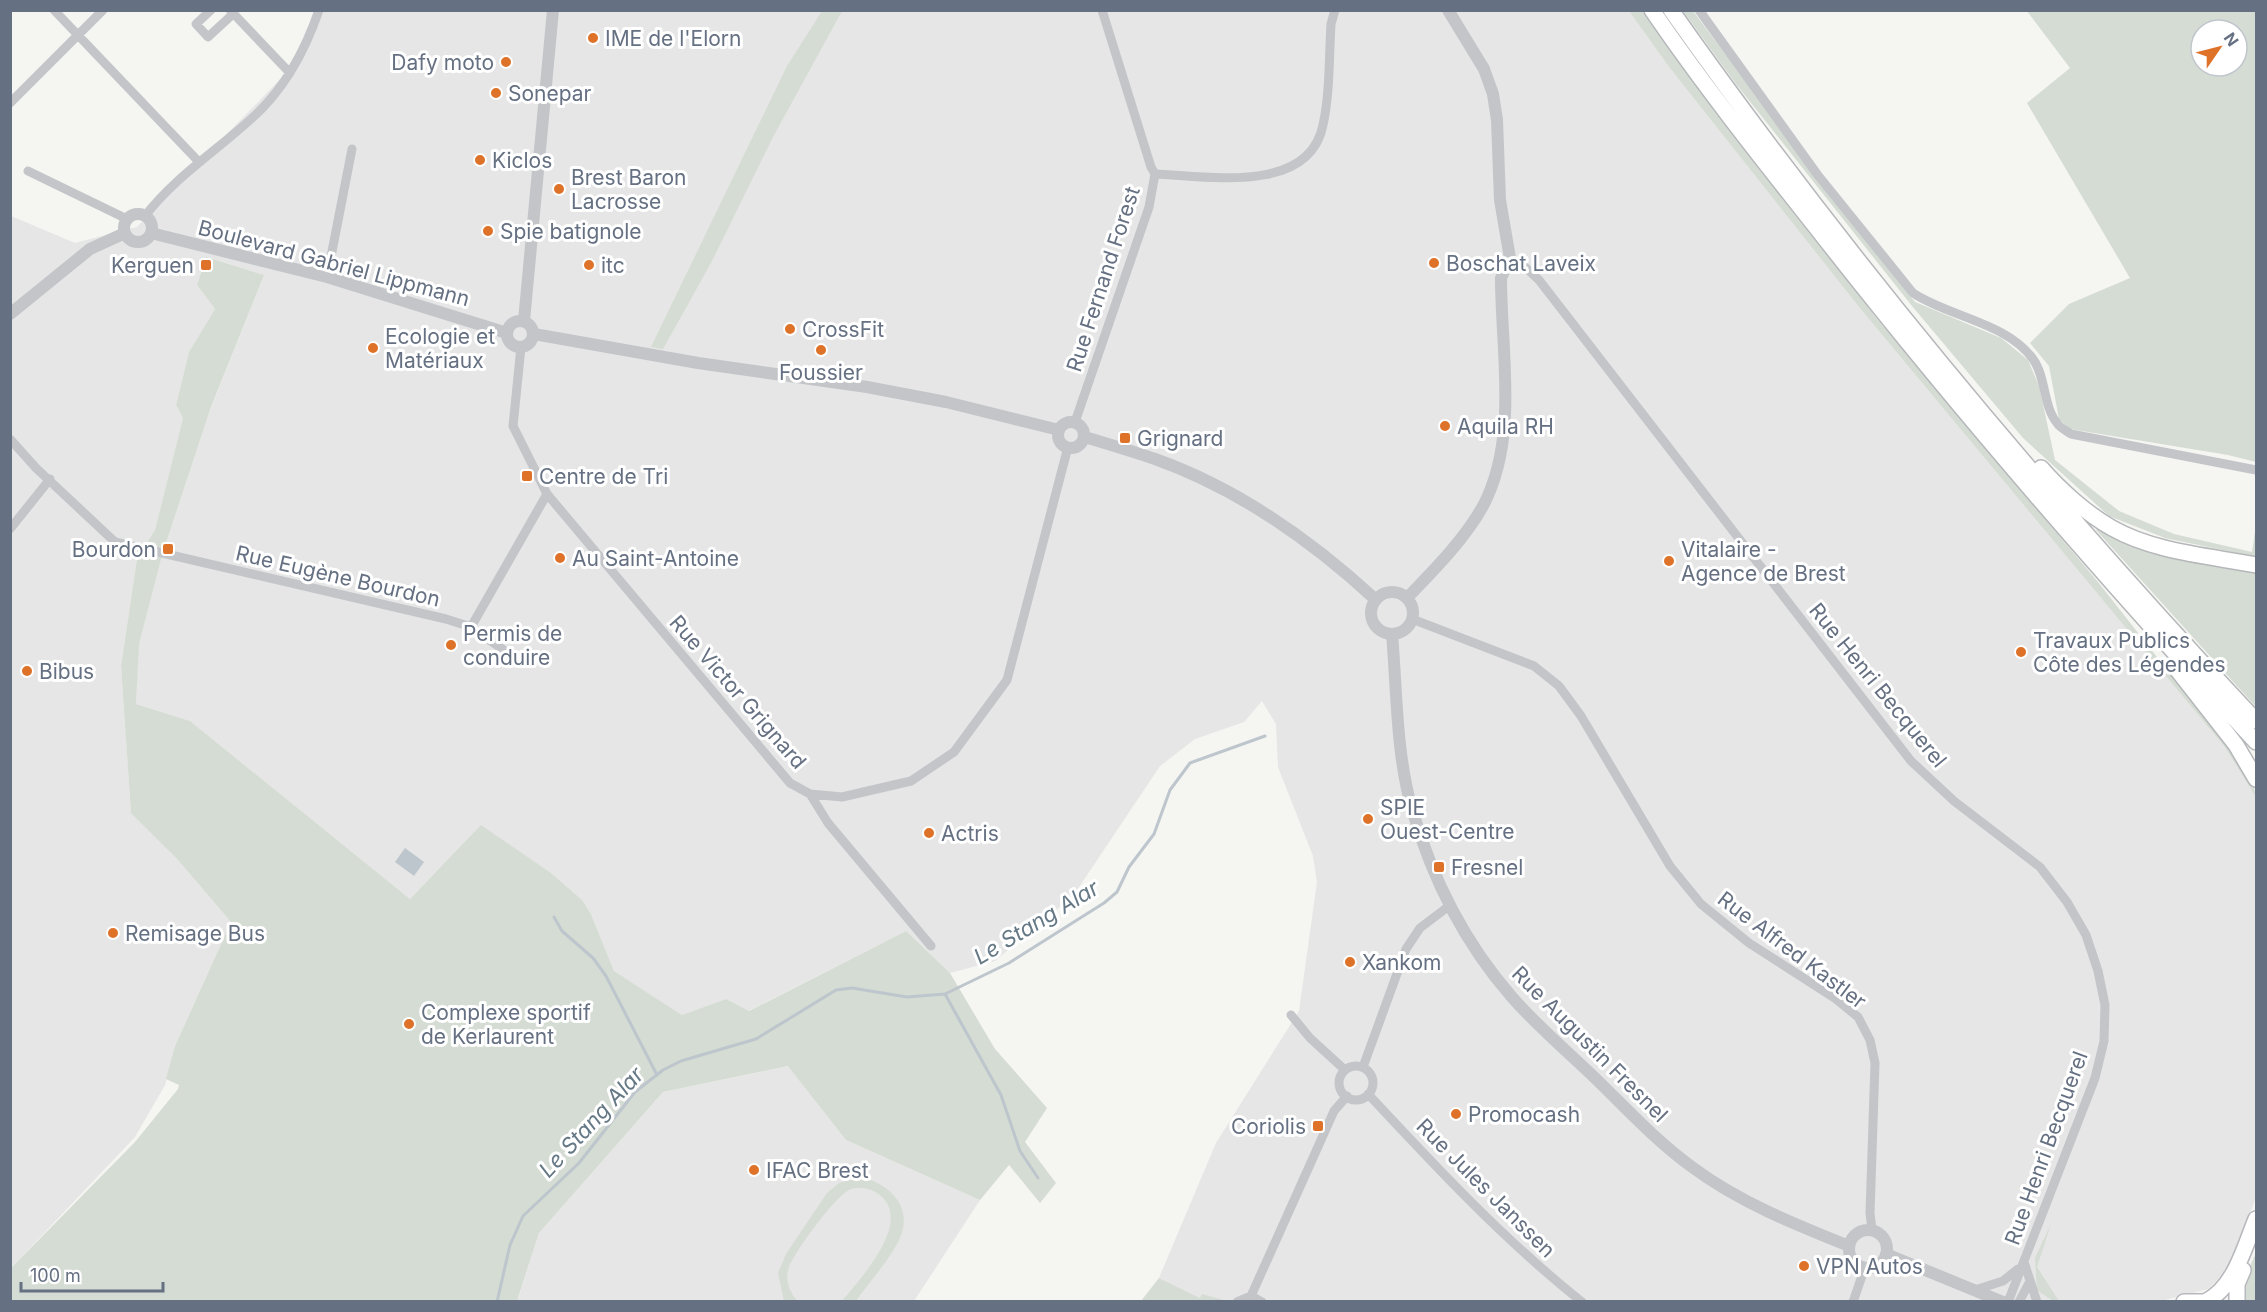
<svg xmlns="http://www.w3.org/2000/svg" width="2267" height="1312" font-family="Inter,sans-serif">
<rect width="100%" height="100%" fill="#f5f5f2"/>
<path fill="#e5e6e5" d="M321,11H1629L1669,67L1859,307L2224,746L2256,797V1197L2230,1267L2208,1289L2157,1302H1227L1200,1298L1159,1278L1216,1143L1299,1011L1317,882L1313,856L1278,767L1276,724L1262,701L1244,722L1195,739L1160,766L1073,896L995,961L950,973L906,931L748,1011L726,999L682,1015L614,971L591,914L582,900L551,873L481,826L410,899L190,721L136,704L138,647L163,552L209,413L264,275L206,257L197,285L215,309L189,352L176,405L183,418L155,530L137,559L121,666L131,812L178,860L231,922L175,1046L165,1085L135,1137L11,1268V216L75,243L137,227L288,71Z
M789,1066L846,1140L980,1200L914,1301L517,1302L539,1233L663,1092Z"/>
<path fill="#d5dcd3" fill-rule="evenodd" d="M822,11H842L773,137L712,261L663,349L651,347L787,66Z
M1629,11H1642L1723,120L1877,319L2098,582L2252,778L2256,797L2224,746L1859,307L1669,67Z
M1683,11H1693L1851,222L1915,302L2001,338L2028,360L2039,386L2055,460L2119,511L2174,534L2252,552L2256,525V557L2165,538L2109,516L2023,438L1912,306L1736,84Z
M2027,11H2256V462L2228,455L2070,429L2059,419L2049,366L2030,343L2069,304L2130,278L2027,103L2070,68ZM2201,30H2237V66H2201Z
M206,257L264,275L211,407L163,552L139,644L136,704L190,721L410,899L481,825L551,873L582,900L591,914L614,971L682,1015L726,999L749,1011L906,931L950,973L995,1049L1047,1108L1025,1142L1056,1183L1040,1203L1009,1165L980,1200L846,1140L788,1066L663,1092L539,1233L517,1301L11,1302V1268L135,1142L178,1089L179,1085L166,1079L175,1046L231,922L178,860L131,813L121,666L137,559L155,530L183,418L176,405L189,352L215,309L197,285Z
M2099,527L2256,572V707L2096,530Z
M859,1177C884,1181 911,1202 902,1232C896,1253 869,1282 856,1301H842C861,1278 912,1223 881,1196C873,1189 861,1186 851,1189C837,1193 794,1253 789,1267C784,1279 790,1292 797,1301H784L778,1273L786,1254L827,1193L839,1183Z
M2051,1224L2037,1267L2059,1301H2053L2037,1290L2035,1258Z
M2256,1253V1301H2246V1274Z
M1159,1278L1200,1298L1202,1294L1227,1301H1141Z"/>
<path fill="#bec6cd" d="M405,848L424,862L414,876L395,862Z"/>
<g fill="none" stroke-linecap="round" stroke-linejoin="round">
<path stroke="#bec6cd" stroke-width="3" d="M554,917L562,931L593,958L606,976L657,1075
M945,994L1001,1095L1020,1151L1038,1178
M497,1302L510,1245L523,1216L579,1163L635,1092L663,1070L681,1061L756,1039L836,990L852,988L907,997L945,994L1009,963L1104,903L1117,892L1129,867L1154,834L1170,790L1190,763L1265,736"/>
<g stroke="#b6b8bd" stroke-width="18">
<path id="primary" d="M2184,1302H2203
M2205,1302C2235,1287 2244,1248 2256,1219
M2237,1302V1284L2243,1270"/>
</g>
<g stroke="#b5b7bb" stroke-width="18">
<path id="trunk" d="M1652,10C1704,86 1762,159 1819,231C1957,408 2104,577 2256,742
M1671,10C1848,261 2047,498 2256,721
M2041,468C2060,490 2087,514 2112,528C2154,552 2210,556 2256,565
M2175,667L2236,745L2256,779"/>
</g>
<path stroke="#c3c5c9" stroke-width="9" d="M54,10L199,162
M211,10L196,24L208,37L233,14
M230,10L290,73
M1699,10L1817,174L1913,293C1949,317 2006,322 2033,359C2046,377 2043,406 2057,423C2060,428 2067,431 2071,434L2256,470
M10,103L103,10
M28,171L127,219
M1155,174C1207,176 1309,195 1323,125C1330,93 1329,57 1331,24L1335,10
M145,216C174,178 216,151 251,119C283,91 305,51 319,10
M1510,258L1525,267L1539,280L1911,761L1954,801L2040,867L2067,902L2086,935L2098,971L2105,1005L2104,1041L2095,1078L2008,1302
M327,277L352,149
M521,347L513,426L547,494L790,783L810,794L842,797L911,781L954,752L1007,680L1068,447
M1075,422L1149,207L1155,174L1151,167L1102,10
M10,439L36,468L115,542L446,619L471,627L515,658
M10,529L50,479
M1412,619L1534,666L1559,686L1581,716L1670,866L1701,904L1749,943L1836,999L1858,1017L1870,1040L1875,1063L1870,1213L1872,1230
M471,627L547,494
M810,794L828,823L931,946
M1291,1015L1310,1038L1345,1070
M1339 1083a17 17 0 1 1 34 0a17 17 0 1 1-34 0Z
M1363,1067L1406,949L1420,928L1449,906
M1368,1094C1436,1167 1504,1240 1582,1302
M2024,1262L2037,1302
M1975,1290L2003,1281L2018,1269
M1251,1296L1334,1111L1347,1096
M1237,1302L1251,1296L1262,1302
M1853,1302L1865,1267
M2019,1302L2029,1283"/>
<path stroke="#c3c5c9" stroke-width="12" d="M124 228a14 14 0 1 1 28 0a14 14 0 1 1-28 0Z
M151,233L327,277L507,333
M10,314L90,249L125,233
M507 334a13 13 0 1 1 26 0a13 13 0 1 1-26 0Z
M524,321L553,10
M534,334L698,363L867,387L946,402L1059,430
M1058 435a13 13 0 1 1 26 0a13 13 0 1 1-26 0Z
M1085,437C1108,444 1132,451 1155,459C1237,488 1312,541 1376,600
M1371 613a21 21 0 1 1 42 0a21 21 0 1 1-42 0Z
M1407,598C1434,570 1464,540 1483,506C1519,438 1501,351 1501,278L1510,258L1500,200L1497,120L1493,94L1484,69L1448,10
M1392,634C1397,692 1396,753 1412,809C1432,878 1464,942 1511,996C1536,1025 1567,1051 1595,1078C1626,1108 1656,1141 1692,1167C1739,1202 1794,1224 1849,1246
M1849 1249a19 19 0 1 1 38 0a19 19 0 1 1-38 0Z
M1886,1254L2003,1302"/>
<use href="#primary" stroke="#fff" stroke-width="15"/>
<use href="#trunk" stroke="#fff" stroke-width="15"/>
</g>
<g fill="#de7228" stroke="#fff" stroke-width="2">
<circle cx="593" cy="38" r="6"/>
<circle cx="506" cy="62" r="6"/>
<circle cx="496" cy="93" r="6"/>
<circle cx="480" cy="160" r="6"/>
<circle cx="559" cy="189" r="6"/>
<circle cx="488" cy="231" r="6"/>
<circle cx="1434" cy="263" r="6"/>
<rect x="200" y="259" width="12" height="12" rx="3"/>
<circle cx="589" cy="265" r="6"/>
<circle cx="790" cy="329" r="6"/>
<circle cx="373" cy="348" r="6"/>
<circle cx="821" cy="350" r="6"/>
<circle cx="1445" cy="426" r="6"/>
<rect x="1119" y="432" width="12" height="12" rx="3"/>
<rect x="521" y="470" width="12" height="12" rx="3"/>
<rect x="162" y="543" width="12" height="12" rx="3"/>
<circle cx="560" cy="558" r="6"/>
<circle cx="1669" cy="561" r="6"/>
<circle cx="451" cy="645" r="6"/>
<circle cx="2021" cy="652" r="6"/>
<circle cx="27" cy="671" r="6"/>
<circle cx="1368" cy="819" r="6"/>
<circle cx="929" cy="833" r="6"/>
<rect x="1433" y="861" width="12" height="12" rx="3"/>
<circle cx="113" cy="933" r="6"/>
<circle cx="1350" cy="962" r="6"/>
<circle cx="409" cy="1024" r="6"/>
<circle cx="1456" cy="1114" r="6"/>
<rect x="1312" y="1120" width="12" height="12" rx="3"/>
<circle cx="754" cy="1170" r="6"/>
<circle cx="1804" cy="1266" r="6"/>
</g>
<g text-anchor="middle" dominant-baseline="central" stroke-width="6" stroke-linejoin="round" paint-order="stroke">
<g font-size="21" fill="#657082" stroke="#fff" text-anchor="start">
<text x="605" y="38">IME de l'Elorn</text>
<text x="494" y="62" text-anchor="end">Dafy moto</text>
<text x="508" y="93">Sonepar</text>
<text x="492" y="160">Kiclos</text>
<text x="571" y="177">Brest Baron<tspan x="571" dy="24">Lacrosse</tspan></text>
<text x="500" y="231">Spie batignole</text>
<text x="1446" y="263">Boschat Laveix</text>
<text x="194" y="265" text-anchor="end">Kerguen</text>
<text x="601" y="265">itc</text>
<text x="802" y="329">CrossFit</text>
<text x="385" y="336">Ecologie et<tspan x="385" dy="24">Matériaux</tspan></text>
<text x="821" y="372" text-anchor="middle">Foussier</text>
<text x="1457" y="426">Aquila RH</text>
<text x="1137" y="438">Grignard</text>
<text x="539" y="476">Centre de Tri</text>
<text x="156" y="549" text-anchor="end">Bourdon</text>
<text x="1681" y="549">Vitalaire -<tspan x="1681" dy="24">Agence de Brest</tspan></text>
<text x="572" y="558">Au Saint-Antoine</text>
<text x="463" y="633">Permis de<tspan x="463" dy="24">conduire</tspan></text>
<text x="2033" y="640">Travaux Publics<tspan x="2033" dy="24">Côte des Légendes</tspan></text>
<text x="39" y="671">Bibus</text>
<text x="1380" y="807">SPIE<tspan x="1380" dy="24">Ouest-Centre</tspan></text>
<text x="941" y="833">Actris</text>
<text x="1451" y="867">Fresnel</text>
<text x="125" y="933">Remisage Bus</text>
<text x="1362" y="962">Xankom</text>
<text x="421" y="1012">Complexe sportif<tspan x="421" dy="24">de Kerlaurent</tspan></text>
<text x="1468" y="1114">Promocash</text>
<text x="1306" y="1126" text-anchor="end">Coriolis</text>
<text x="766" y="1170">IFAC Brest</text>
<text x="1816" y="1266">VPN Autos</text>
</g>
<g font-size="21" fill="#657082" stroke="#fff">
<text transform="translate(334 263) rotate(15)">Boulevard Gabriel Lippmann</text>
<text transform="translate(1103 279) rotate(-72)">Rue Fernand Forest</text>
<text transform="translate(338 576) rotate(13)">Rue Eugène Bourdon</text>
<text transform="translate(1878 685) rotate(51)">Rue Henri Becquerel</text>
<text transform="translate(738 692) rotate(49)">Rue Victor Grignard</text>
<text transform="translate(1792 950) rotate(37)">Rue Alfred Kastler</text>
<text transform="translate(1590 1044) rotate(45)">Rue Augustin Fresnel</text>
<text transform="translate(2046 1148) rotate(-70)">Rue Henri Becquerel</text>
<text transform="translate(1486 1188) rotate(45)">Rue Jules Janssen</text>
</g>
<g font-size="22" font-style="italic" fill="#657885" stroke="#fff">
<text transform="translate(1036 922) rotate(-31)">Le Stang Alar</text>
<text transform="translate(591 1122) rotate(-47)">Le Stang Alar</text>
</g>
</g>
<rect width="2267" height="1312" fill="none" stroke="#657082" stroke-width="24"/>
<g transform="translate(2219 48) rotate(55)"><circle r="28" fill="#ffffff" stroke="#c1c6cd" stroke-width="1.5"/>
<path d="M0-4.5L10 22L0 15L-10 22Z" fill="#de7228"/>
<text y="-9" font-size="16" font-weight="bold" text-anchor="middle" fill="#657082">N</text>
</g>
<path d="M21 1282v9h142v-9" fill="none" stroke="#657082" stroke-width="3"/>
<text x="30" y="1282" font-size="18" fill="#657082" stroke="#ffffff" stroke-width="4.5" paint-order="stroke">100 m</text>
</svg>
